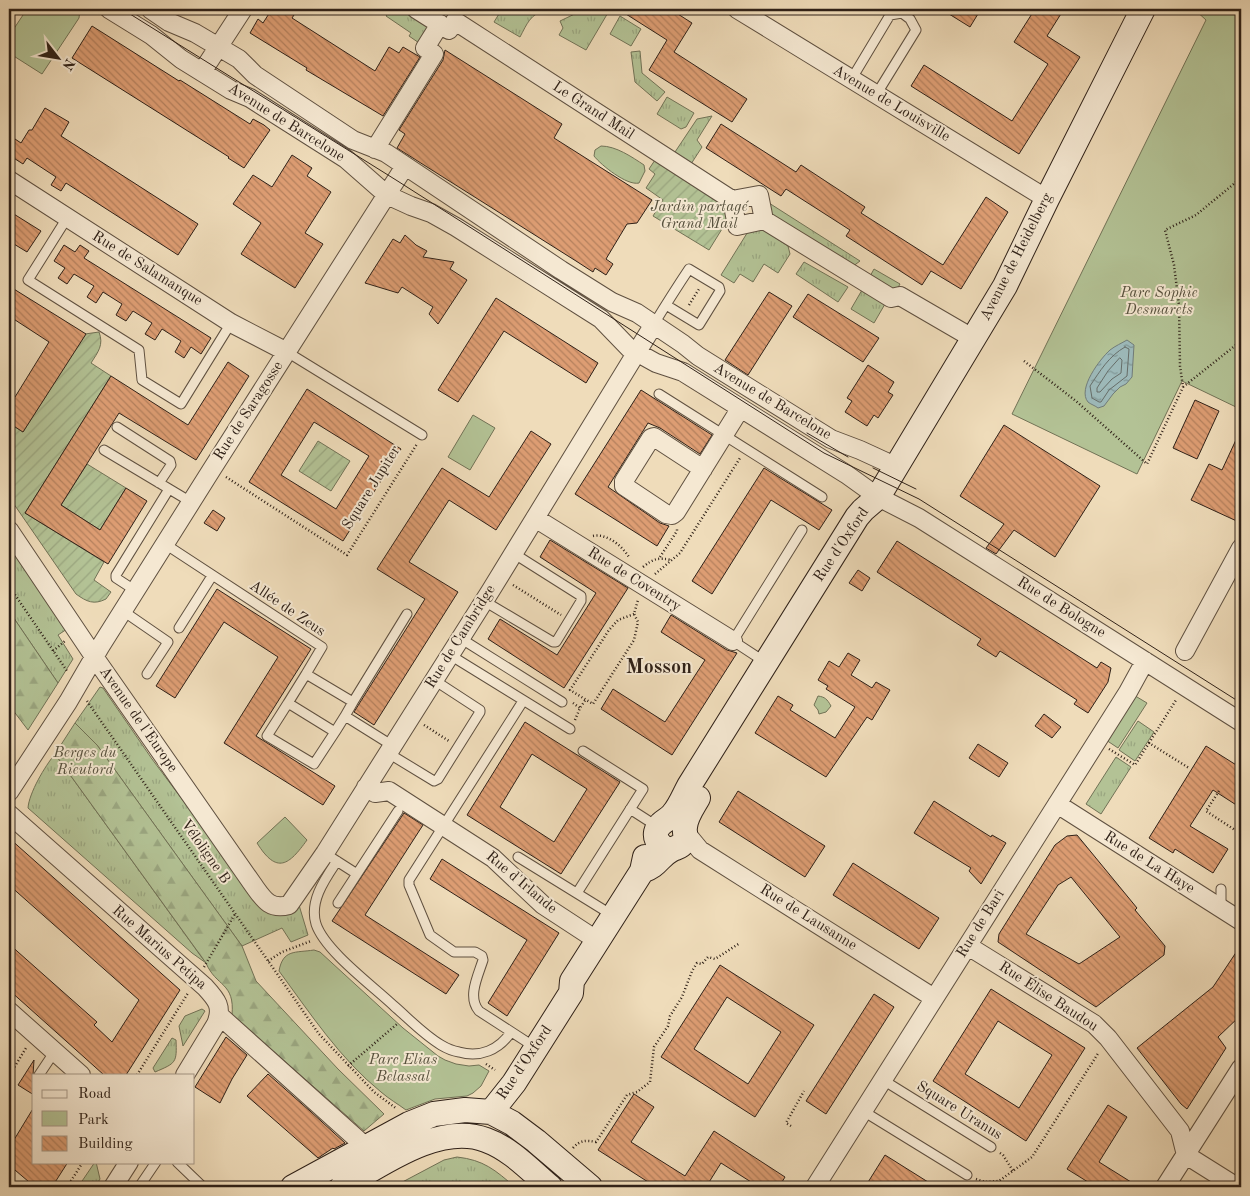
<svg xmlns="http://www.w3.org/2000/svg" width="1250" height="1196" font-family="'Old Standard TT',serif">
<defs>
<pattern id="grass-tufts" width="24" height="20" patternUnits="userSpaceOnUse" patternTransform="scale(1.25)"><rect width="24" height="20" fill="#b3c295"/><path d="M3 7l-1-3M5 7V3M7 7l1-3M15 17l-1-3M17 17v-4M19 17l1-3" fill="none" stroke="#9aa680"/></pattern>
<pattern id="forest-firs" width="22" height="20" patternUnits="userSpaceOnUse" patternTransform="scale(1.25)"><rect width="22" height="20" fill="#b3c295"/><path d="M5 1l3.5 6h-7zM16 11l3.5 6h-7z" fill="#9aa680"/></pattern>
<pattern id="garden-furrows" width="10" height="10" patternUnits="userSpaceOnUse" patternTransform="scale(1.25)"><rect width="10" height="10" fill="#b3c295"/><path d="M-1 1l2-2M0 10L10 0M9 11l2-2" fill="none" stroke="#9aa680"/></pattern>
<pattern id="water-ripples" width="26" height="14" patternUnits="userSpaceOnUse" patternTransform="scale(1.25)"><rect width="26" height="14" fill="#9db9b9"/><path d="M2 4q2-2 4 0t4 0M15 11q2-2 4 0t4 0" fill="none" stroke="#809695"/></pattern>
<pattern id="building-back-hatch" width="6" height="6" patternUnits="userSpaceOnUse" patternTransform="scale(1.25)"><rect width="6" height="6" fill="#dd9d73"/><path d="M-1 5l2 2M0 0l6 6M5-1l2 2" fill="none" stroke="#b4805d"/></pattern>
</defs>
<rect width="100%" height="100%" fill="#efdcba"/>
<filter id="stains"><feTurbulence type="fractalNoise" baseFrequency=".004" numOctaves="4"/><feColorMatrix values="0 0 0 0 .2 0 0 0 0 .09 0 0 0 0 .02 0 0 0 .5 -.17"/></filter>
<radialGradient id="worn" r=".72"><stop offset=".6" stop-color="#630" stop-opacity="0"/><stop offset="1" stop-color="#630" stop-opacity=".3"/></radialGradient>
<path fill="url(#grass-tufts)" stroke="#717256" d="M391,9H401L432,30L422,45L409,36L411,33L386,16Z
M502,9H546V10C530,14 527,24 520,37L494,22Z
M585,9H605L609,11L586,50L559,35L563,28L560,21Z
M620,16L641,29L631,46L610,34Z
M640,51L642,73L665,92L657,101L635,82L631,52Z
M667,97L694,113L686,127L681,129L657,114Z
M712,116L697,140L702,147L691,164L675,152L697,119Z
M769,203L860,261L852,267L771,215Z
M762,229L788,246L790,254L778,273L764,264L753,282L740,274L734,283L721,275L749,230Z
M804,262L848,287L838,302L796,274Z
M874,269L900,284L895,293L869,278Z
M862,290L885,304L874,323L851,309Z
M9,546L67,629L58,635L73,659L58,683L9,611Z
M100,687L103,688L152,759L264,909C279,919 287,915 299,905L308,935L291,942L282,928L242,946L97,745L75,723Z
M1138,721L1154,732L1135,761L1119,750Z
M55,754L200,955L206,963L192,953L28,808C29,793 45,766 55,754Z
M1116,757L1131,767L1101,814L1086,804Z
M202,1009L205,1011L183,1046L179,1026L185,1016Z
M172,1038L176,1040C177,1063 176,1063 155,1072L153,1068Z
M457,1157C484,1160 495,1170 515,1187H393L444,1160Z
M95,1162H96L100,1179L95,1187H78Z"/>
<path fill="url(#forest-firs)" stroke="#717256" d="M9,611L58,683L28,730L9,705Z
M75,723L97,745L242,946L256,981L338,1069L384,1114L364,1131L232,1015C235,982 216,987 206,963L55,754Z"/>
<path fill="#b3c295" stroke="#717256" d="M27,9H80L79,18L42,74L9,53V36Z
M1194,9H1241V396L1236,407L1182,381L1137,474L1012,414L1206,20Z
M601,146C616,146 632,157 644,165L645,171L639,183C627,186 601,165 594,156L595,150Z
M473,415L495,428L470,470L448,457Z
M1132,694L1147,703L1118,748L1103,738Z
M818,696C825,697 827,699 831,706L826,712L819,714L818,710L814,705Z
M285,817L307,840C289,865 277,875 257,843Z
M314,950L320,952L403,1028L438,1056L445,1060L456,1064L469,1066L479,1065L489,1071L481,1086L473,1093L467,1096L435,1099L406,1110C398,1104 389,1099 381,1092C340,1059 310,1013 279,971C283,949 295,953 314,950Z"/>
<path fill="url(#garden-furrows)" stroke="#717256" d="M655,160L727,205L730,216L709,250L653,216L663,200L646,188L655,174L649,169Z
M99,332C104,345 98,352 91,363L111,376L25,513L104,562L94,580L111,592L106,599C94,605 87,602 76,594L9,497V423L23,432L85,334Z
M318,441L350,461L331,491L299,471Z
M87,464L126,488L100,530L61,505Z"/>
<path fill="url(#water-ripples)" stroke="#717c79" d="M1127,340L1134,345L1132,377L1126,384L1120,387L1113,394L1104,406L1098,408C1096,406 1090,404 1088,402C1077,389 1100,359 1110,350C1115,346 1122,343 1127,340Z"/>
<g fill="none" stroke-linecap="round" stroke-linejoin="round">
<path stroke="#666d68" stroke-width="1" d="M1125,347L1129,349L1127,376L1109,390L1101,402H1099L1092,398L1090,386C1100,371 1109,356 1125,347Z
M1120,358L1122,360L1121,373L1112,379L1100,392H1097V388L1108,371Z"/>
</g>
<path fill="url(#building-back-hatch)" stroke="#2f2118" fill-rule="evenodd" d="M272,9H298L292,18L375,71L389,47L399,53L403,47L420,57L383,116L306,70L307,68L250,33L258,19L263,23Z
M618,9H670L692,23L674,52L747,99L732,122L649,70L667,40Z
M941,9H981L970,27Z
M1035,9H1064L1047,36L1080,57L1019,154L911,86L924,65L1012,121L1048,64L1014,42Z
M92,26L179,81L180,80L250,124L253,119L264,125L270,130L244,168L228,158L229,157L72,58Z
M445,50L562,124L554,138L652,200L637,223L627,224L606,259L613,264L606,275L595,268L593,272L576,261L397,148L405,134L399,130L443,60Z
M45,108L69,122L61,136L198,224L178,255L66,183L61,191L51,185L56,177L27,158L23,164L9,155V135L21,143L29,130H32Z
M721,124L796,172L801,165L865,207L861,213L943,265L986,197L1008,212L961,289L931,271L922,285L846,236L850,230L786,189L781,196L706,148Z
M292,155L312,168L307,176L331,192L305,233L323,244L295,288L241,254L261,223L233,204L253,175L272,187Z
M9,211L41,231L27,252L9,241Z
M405,235L416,245L427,251L423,257L454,262L450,269L467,280L438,324L429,314L433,307L402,287L398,293L365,283L393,239L400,243Z
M64,245L75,252L80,245L89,251L84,258L211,338L201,354L191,347L184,358L175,352L181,341L162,329L155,340L145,334L152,323L133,311L126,321L116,315L122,304L103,292L96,303L87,297L94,286L74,274L67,284L58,278L65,268L54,261Z
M9,286L86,334L23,432L9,423V393L15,397L49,342L9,316Z
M769,292L792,306L748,375L725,360Z
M808,294L879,338L863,362L793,317Z
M496,298L598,363L586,383L504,331L458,402L438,390Z
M228,362L249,376L196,460L119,413L61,505L100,530L126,488L147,501L108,564L25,513L111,376L188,425Z
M868,365L894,382L888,392L893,395L878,418L874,415L867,426L845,412L852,401L847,398Z
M307,389L401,449L343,541L249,482ZM314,422L369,456L336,509L281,475Z
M641,390L712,435L700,454L660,428L648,423L608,487L660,523L669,526L657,546L575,494Z
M1195,400L1219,411L1197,459L1173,448Z
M1004,425L1100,486L1055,557L1014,530L996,554L986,548L1004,524L960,496Z
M1241,429V523L1191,500L1209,464L1222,470Z
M531,431L551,444L496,530L449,500L409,562L458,592L374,725L354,712L425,599L377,569L442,468L489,497Z
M764,468L832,510L819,530L771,500L712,594L692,581Z
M213,510L225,518L217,531L204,523Z
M550,540L628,588L564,688L488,639L500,619L557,655L596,593L540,557Z
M897,541L1097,668L1101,662L1111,668L1108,682L1088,713L1074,704L1077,700L1000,651L996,657L977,645L981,639L877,572Z
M858,570L870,578L862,591L849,583Z
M217,589L311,649L256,736L335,786L323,805L224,743L278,657L224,622L175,698L156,686Z
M671,615L727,650L737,653L672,755L601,709L613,689L665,722L705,660L661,632Z
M848,653L860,660L851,675L872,688L876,682L890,690L872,720L867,717L826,777L755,733L778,696L793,705L790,710L835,738L855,707L826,689L828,686L818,680L829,661L839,667Z
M1044,714L1061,727L1052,738L1035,726Z
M525,722L620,782L561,874L467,815ZM532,754L587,789L554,842L500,807Z
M978,744L1008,763L999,777L969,758Z
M1206,746L1241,768V808L1213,790L1190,826L1228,849L1213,873L1175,849L1173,853L1149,838Z
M738,791L825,846L805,877L719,822Z
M934,801L991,837L992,835L1006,843L981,884L969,871L971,868L914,833Z
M404,813L423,825L365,915L459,975L446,994L332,921Z
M1077,835L1137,908L1135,910L1165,946L1164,955L1096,1007L998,942L999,934L1055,845L1067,836ZM1071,877L1120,937L1079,964L1026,934L1058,885Z
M9,838L180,990L126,1075H104L9,990V944L97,1022L94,1025L112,1042L139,1000L9,885Z
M442,859L559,933L507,1016L488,1003L527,940L430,879Z
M853,863L939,918L919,949L833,895Z
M1241,945V1015L1218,1037L1226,1048L1187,1109L1181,1104L1137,1048L1213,987Z
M720,965L814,1025L755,1117L661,1057ZM727,997L781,1032L748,1084L694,1049Z
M991,989L1085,1048L1026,1141L933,1081ZM998,1021L1052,1055L1019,1108L965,1074Z
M874,994L894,1007L826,1114L806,1101Z
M226,1037L247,1055L232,1079L220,1103L195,1087Z
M34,1060L33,1075L34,1095L18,1085Z
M268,1074L310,1111L345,1143L334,1149L333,1148L318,1158L247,1096Z
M634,1094L654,1107L631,1142L685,1176L714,1131L785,1177L779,1187H759L721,1163L706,1187H656L598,1150Z
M1108,1105L1127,1117L1099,1162L1139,1187H1096L1067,1169Z
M34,1107V1162H68L52,1187H35L9,1165V1148Z
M885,1155L936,1187H865Z"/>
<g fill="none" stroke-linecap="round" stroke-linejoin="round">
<g stroke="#5f5040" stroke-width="11">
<path id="lane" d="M851,80L890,15L902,13L910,19L916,30L876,95
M67,218L28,280L139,350L142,380L181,404L231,323
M654,324C665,306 677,287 689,269L719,287L720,291L699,325L666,305
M287,352L422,435
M659,394L822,497
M117,427L170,461L171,465L159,483
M104,450L191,502
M165,544L322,647L306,674
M136,591L116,578V575L169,489
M484,601L553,642H556L581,601V596L513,553
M123,611L168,642L147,674
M179,628L212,576
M460,638L562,702
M450,655L570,729
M765,662L733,641L802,530
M523,701L409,880V885L430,935L454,952H475L482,956L483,960C478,976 467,997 479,1011L527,1042
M353,702L407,614
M288,703L267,736L314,764L335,732
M345,716L335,732L288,703L306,674L353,702L345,716L393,746
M388,753L434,781L438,779L480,712V710L434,680
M630,809L658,827
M518,857L612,915
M332,858L357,874
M337,861C325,879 309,901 316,924C325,951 373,986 394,1006C409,1019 424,1035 441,1045C446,1048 453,1051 459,1052C480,1058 499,1050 511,1032
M577,893L643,789L583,751
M338,903L398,811
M1218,907L1221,902V889
M39,1075L55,1051
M883,1080L991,1147
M863,1111L967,1175
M177,1162L203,1187
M139,1187L156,1162"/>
</g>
<g stroke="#5f5040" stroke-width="20">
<path id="street" d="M109,9L151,35L181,59L231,90L250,98L346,159L387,195L411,206L431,213L456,227L601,319L629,348L656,363L683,372L846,474L878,497L919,518L1241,722
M150,9L169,22L195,33L239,59L255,75L353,140L386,153L561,270L612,302L637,313L683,344L698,356L831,439L860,450L897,467
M416,9L449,30
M737,9L1047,199
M455,21L732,200L759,195L764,220
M202,72L243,9
M375,149L434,54L425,48L440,24
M9,180L231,323L287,352
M732,200L737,226L764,220L891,298L900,296L974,339
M703,469L654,437L651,438L624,481V486L666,514L672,515L676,512L740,409
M535,518L733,641
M9,530L95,658L254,886C264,900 270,910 289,905L325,853L491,590L654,324
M1185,651L1241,548
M366,787L375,793L389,791L493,858L543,905L598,941
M9,792L68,702L100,647L212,469L405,166
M1057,804L1241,921
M9,814L205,987C217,1000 223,1007 216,1024L185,1075
M686,833L700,850L934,998
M968,946L1094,1024L1108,1038L1180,1131L1186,1155L1237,1187
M9,1011L81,1075
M220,1016L366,1147
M113,1187L129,1162
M815,1187L1128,692L1145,661
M1165,1187L1241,1068"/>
</g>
<g stroke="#2f2118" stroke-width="26">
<path id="secondary" d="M671,850C658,848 650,834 661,824C665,820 669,819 673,814C680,806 684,795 689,786L857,517L863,510L878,497L1005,286L1047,199L1143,9
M642,871C658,866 658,857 671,850C676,847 680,848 684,842C687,837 684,832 685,827C686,816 693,807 698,798
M491,1112L514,1083L571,993L572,981L642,871L645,857
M293,1187L409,1124L434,1114L465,1110L491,1112L512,1123L536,1141L590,1187
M342,1187C381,1165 439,1122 486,1140C511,1149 530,1170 550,1187"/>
</g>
<path stroke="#2f2118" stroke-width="2.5" stroke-dasharray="1 2.5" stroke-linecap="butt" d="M689,305L699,289
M1024,361L1076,401L1147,464L1183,387L1180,366L1179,305L1174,265L1165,230L1196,215L1235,183L1241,175
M1183,387L1241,341
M226,477L347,555L417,444
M593,536C607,533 622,546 629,557
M660,557L677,531V529
M643,567C653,559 658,557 671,560
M655,574L680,553L740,458
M513,585L561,615
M9,586L67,671
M634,614L618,620L609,630L570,690L593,704L634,640L638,622L634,614L638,600
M53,651L65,641
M87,701L319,1034L374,1092L397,1109
M573,703L580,708
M575,720L580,708L586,699
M424,725L449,741
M1149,743L1176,700
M1109,749L1135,765L1149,743L1189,768
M1219,791L1206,811L1241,834
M268,961L282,952L311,941
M204,967L235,914
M486,1064L495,1070
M348,1066L397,1024
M137,1075L188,993
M9,1076L26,1048
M791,1126L786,1123L804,1091
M573,1148C580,1140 586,1140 596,1142L627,1095L637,1092L650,1082L654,1047L668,1026L670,1016L682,997L692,971L697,963L702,964L708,957L715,959L740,943
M1000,1153L1003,1155L1013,1171
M976,1179L985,1182L999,1181L1032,1157L1099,1052
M67,1187L83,1162
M996,1187L999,1181"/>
<use href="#lane" stroke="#f5e8d2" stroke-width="9"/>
<use href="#street" stroke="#f5e8d2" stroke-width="18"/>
<use href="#secondary" stroke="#f5e8d2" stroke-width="24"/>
<path stroke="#2f2118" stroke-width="1" d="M122,9L396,180L824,453L919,499L1241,703
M807,433L848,457
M873,468L916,489"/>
</g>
<g text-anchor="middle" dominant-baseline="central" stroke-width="4" stroke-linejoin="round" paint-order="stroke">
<g font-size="15" fill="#2f2118" stroke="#f5e8d2">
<text transform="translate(891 104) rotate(31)">Avenue de Louisville</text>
<text transform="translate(593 111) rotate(33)">Le Grand Mail</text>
<text transform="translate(286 123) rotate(32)">Avenue de Barcelone</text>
<text transform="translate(1017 257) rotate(-63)">Avenue de Heidelberg</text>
<text transform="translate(147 269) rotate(32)">Rue de Salamanque</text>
<text transform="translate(772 402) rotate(31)">Avenue de Barcelone</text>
<text transform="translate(249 411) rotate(-57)">Rue de Saragosse</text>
<text transform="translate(372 488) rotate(-58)">Square Jupiter</text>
<text transform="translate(842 545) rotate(-56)">Rue d'Oxford</text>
<text transform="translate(634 580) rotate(32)">Rue de Coventry</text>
<text transform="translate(1061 608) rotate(32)">Rue de Bologne</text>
<text transform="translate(287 609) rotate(34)">Allée de Zeus</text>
<text transform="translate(461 637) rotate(-58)">Rue de Cambridge</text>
<text transform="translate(138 720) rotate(55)">Avenue de l'Europe</text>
<text transform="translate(205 852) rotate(55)">Véloligne B</text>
<text transform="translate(1149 863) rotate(32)">Rue de La Haye</text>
<text transform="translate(521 883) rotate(40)">Rue d'Irlande</text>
<text transform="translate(808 918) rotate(32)">Rue de Lausanne</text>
<text transform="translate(981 924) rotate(-58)">Rue de Bari</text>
<text transform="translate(159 948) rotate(41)">Rue Marius Petipa</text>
<text transform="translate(1048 997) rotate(33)">Rue Élise Baudou</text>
<text transform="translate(525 1063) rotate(-56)">Rue d'Oxford</text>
<text transform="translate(959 1111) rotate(32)">Square Uranus</text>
</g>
<g font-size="15" font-style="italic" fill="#57513e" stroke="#f5e8d2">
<text x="699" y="207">Jardin partagé<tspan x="699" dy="17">Grand Mail</tspan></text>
<text x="1159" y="293">Parc Sophie<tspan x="1159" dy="17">Desmarets</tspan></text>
<text x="85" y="753">Berges du<tspan x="85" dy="17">Rieutord</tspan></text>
<text x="403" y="1060">Parc Elias<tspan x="403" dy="17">Belassal</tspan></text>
</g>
<g font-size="20" font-weight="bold" fill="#2f2118" stroke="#f5e8d2">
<text x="659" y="668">Mosson</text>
</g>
</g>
<rect width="1250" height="1196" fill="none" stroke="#efdcba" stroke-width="30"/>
<rect x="10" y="10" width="1230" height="1176" fill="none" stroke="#2f2118" stroke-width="2.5"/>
<rect x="15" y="15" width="1220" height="1166" fill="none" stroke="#2f2118"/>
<rect x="32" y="1074" width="162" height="90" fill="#f5e8d2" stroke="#a69888"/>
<rect x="42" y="1090" width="25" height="8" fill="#f5e8d2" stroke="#a69888"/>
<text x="78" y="1098" font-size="15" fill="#2f2118">Road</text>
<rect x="42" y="1111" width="25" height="15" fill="#b3c295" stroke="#a69888"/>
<text x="78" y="1124" font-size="15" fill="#2f2118">Park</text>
<rect x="42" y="1136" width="25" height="15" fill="url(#building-back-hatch)" stroke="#a69888"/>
<text x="78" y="1148" font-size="15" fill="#2f2118">Building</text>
<g transform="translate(58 58) rotate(121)" stroke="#f5e8d2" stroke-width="4" paint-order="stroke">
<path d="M0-4L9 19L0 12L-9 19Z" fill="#2f2118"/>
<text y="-8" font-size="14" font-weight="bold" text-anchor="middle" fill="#2f2118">N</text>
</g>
<rect width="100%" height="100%" filter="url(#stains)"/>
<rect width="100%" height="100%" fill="url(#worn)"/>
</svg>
